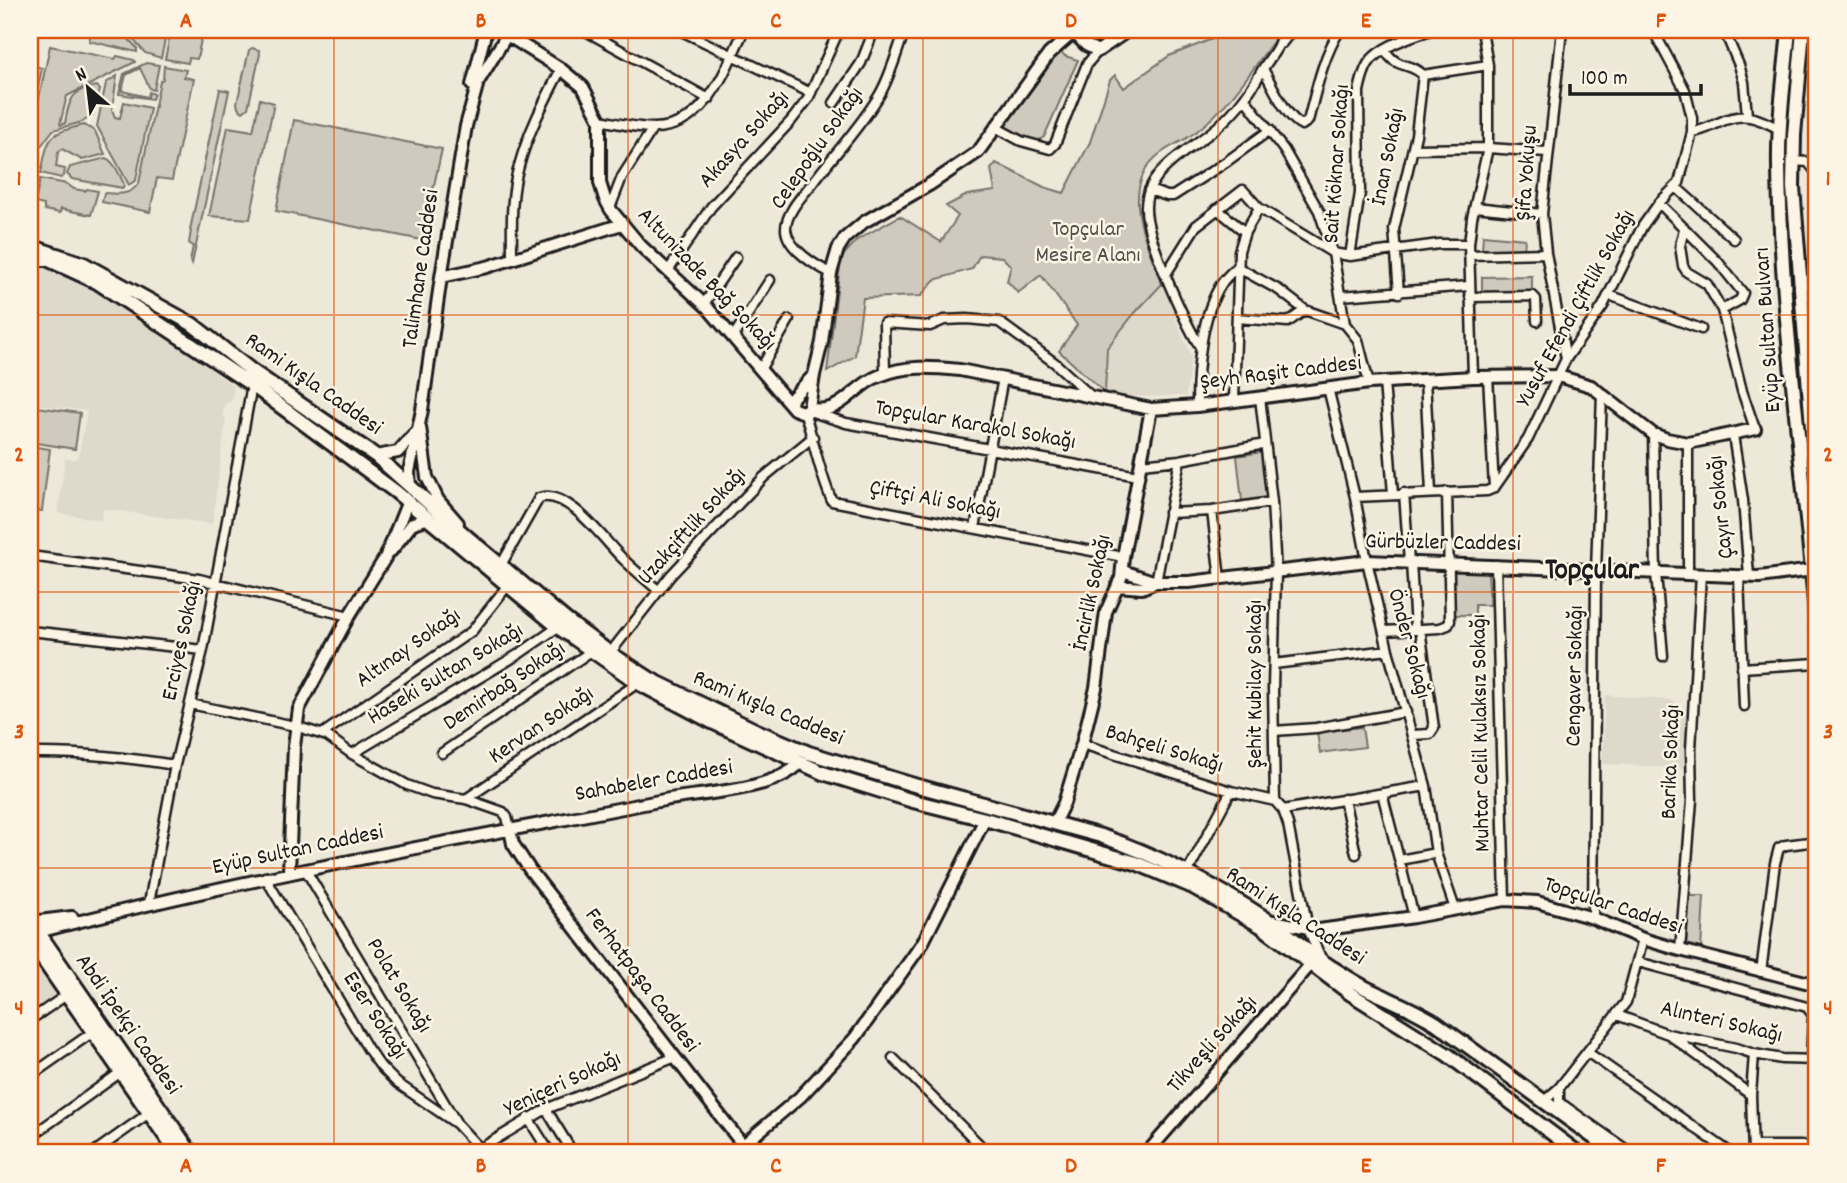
<svg xmlns="http://www.w3.org/2000/svg" width="1847" height="1183" font-family="Dekko,sans-serif">
<rect width="100%" height="100%" fill="#eee8d9"/>
<filter id="ink" filterUnits="userSpaceOnUse"><feTurbulence type="fractalNoise" baseFrequency=".0143" numOctaves="2"/><feDisplacementMap in="SourceGraphic" scale="14" xChannelSelector="R" yChannelSelector="G"/><feConvolveMatrix kernelMatrix="1 2 1 2 8 2 1 2 1" color-interpolation-filters="sRGB"/></filter>
<g filter="url(#ink)">
<path fill="#ded9cb" d="M45,267H52L84,281L123,306L234,386L232,400L225,404L223,414L226,420L212,524L104,509L101,520L58,513L65,459H78L87,411L30,404V295L34,272Z
M1162,284L1191,357L1186,396L1116,397L1105,393L1107,348L1133,315Z
M1605,695L1671,700L1687,712L1683,768L1602,764Z
M30,951L60,995L30,1015Z"/>
<path fill="#cfcabd" stroke="#76736c" stroke-width="2" d="M92,30H120L137,48V52L89,41Z
M132,30H167L161,58L145,53L131,37Z
M171,30H203L197,59L189,58L188,63L165,59Z
M1235,30H1272L1274,40C1251,72 1229,106 1197,131C1185,141 1168,146 1156,157C1119,191 1148,246 1162,284L1133,315L1107,348L1105,393L1059,351L1077,325L1041,275L1018,293L1007,281L1011,266L1002,257L980,255L972,269L934,280L921,296L863,298L855,356L827,372L841,258L857,240L900,216L941,242L958,216L946,206L967,195L995,191L991,169L996,163L1044,187L1064,193L1090,142L1110,80L1115,75L1124,88L1169,56Z
M50,46L115,59L117,56L134,60L135,62L67,96L60,124L61,125L65,123C69,101 71,89 97,86L100,90L92,116L82,122L53,130L41,146C21,133 30,87 34,66L42,68L36,97L39,98Z
M252,48L259,50L260,54L248,108L243,112L238,108L237,103L249,50Z
M1060,51L1065,56L1078,60L1044,137L1037,141L1012,131L1004,125L1005,123Z
M146,63L159,65L154,90L150,89L140,68L126,75L122,91L148,97L149,92L154,94L152,99L119,94L124,74Z
M164,66L186,70L184,77L194,79L172,180L157,178L150,212L102,202L104,193C118,194 130,196 139,183L160,81L163,79Z
M117,76L112,110L115,117L120,118L124,102L150,108L136,180L129,185L97,126L106,83Z
M220,89L229,91L192,264L190,261L193,246L189,243L191,231L190,230Z
M260,99L274,103L250,219L209,216L228,127L253,131Z
M294,120L442,149L422,240L276,211Z
M84,125L95,131L105,154L82,160L62,149L58,152L56,167L65,169L64,176L61,178L41,173C49,137 46,134 84,125Z
M106,158C115,162 120,176 124,184L123,188L72,179L67,174L70,167Z
M40,179L67,184L74,189L85,191L87,189L98,191L91,215L61,209L60,213L44,210V205L35,203Z
M1483,235L1525,239L1524,251L1482,250Z
M1532,276V292H1484L1482,290V277Z
M30,406L80,413L75,449L30,442Z
M30,446L50,449L42,511L30,510Z
M1262,452L1266,497L1242,501L1237,456Z
M1453,570L1488,571L1490,605H1475V615H1454Z
M1362,727L1365,747L1320,753L1317,732Z
M1690,896H1704L1701,950L1686,948Z"/>
<g fill="none" stroke-linecap="round" stroke-linejoin="round">
<g stroke="#1c1c1c" stroke-width="13">
<path id="street" d="M584,30L709,99
M679,30L811,93
M1562,30L1542,214L1546,253L1566,359
M1724,30L1739,65L1744,82L1747,115
M1282,43L1292,30
M1385,50C1398,71 1410,61 1423,75L1416,135L1394,229L1399,293
M1263,69C1272,84 1286,118 1302,125L1308,121C1316,91 1323,56 1340,30
M1423,75L1488,65
M1245,99L1284,150L1319,211L1333,253L1345,324L1358,340L1369,383
M834,103L861,63L874,30
M600,120C617,123 636,128 654,128C707,127 725,70 744,30
M997,128L1021,141L1050,149L1055,144L1087,64L1098,51
M1692,132C1702,131 1709,127 1718,123C1743,111 1757,117 1781,130
M1413,149L1488,148L1547,152
M1793,161L1808,162L1817,173
M1676,187L1734,239
M1149,190L1167,196H1173L1226,162L1270,130
M1659,203L1718,262L1743,293L1740,300L1722,310
M1475,207L1542,214
M610,208L622,177L653,128
M1217,209L1245,232
M1684,229L1680,246L1683,266L1687,272L1707,284L1722,310L1742,391L1755,429
M1469,255L1546,253
M1350,256L1360,193L1359,91C1361,82 1363,72 1368,64C1378,47 1412,36 1431,30
M512,259C512,229 510,196 519,166C528,132 545,100 561,69
M668,271L711,207L791,121L808,99L839,30
M831,273C816,266 788,249 786,230C785,212 805,193 815,180C836,152 862,125 880,94C891,75 897,51 905,30
M1166,274L1196,226L1243,190L1259,208L1333,253L1350,256L1439,244H1469
M1609,295L1701,329
M1341,296L1469,286
M1470,297L1533,296L1536,299L1537,321
M704,304L736,257
M1237,318L1288,322L1305,310L1345,324
M733,337L770,280
M1200,347C1184,320 1145,237 1146,207C1146,191 1155,177 1167,166C1181,153 1196,144 1210,133C1232,116 1248,96 1261,72C1270,56 1281,48 1282,30
M761,368L789,320
M885,374L884,323L930,326L944,320L967,319L999,322L1055,363L1092,397
M1488,376L1494,488
M1473,377L1469,244L1472,218L1488,148V65L1482,30
M1425,379L1431,492
M1384,382L1393,494
M1328,388L1355,497L1367,561L1388,650L1426,786L1436,853L1455,909
M1260,397L1272,502L1276,572L1273,688L1275,801L1283,810L1288,824L1308,929L1321,958
M1234,400L1239,251L1245,232L1259,208
M1197,406C1197,370 1201,314 1222,283C1226,277 1232,272 1237,267L1279,290L1305,310
M804,411C814,441 819,472 832,501L1123,557
M809,411L846,423L1138,476
M1653,434L1656,573L1663,656
M1733,435L1743,500L1749,576
M1141,464L1180,460L1265,444
M1494,488L1528,439L1566,359L1603,306L1642,227L1659,203L1679,183L1692,132V118L1685,90L1653,30
M1404,493L1409,562
M1355,497L1487,491L1494,488
M1212,511L1220,579
M1169,513L1212,511L1272,502
M975,528L1003,378
M30,556L199,579L349,616
M1411,562L1415,629
M501,565L539,498C567,488 603,539 621,557C632,568 645,579 658,590
M1496,565L1505,900
M1688,574V443
M1739,576L1744,706
M1156,582L1180,460
M30,631L203,650
M1384,631L1440,628L1448,625L1450,621L1447,492
M610,653L671,575L764,477L813,437
M1274,664L1388,650
M1742,668L1817,663
M190,704L295,726L327,736L352,754L407,785L432,794L466,799L503,812L507,817L510,829
M1274,731L1316,728L1406,712
M322,734L472,631L508,585
M1413,735L1430,734L1434,728L1420,629
M1082,744L1231,791L1275,801
M30,753C79,752 126,757 175,765
M442,753L590,652
M352,754L519,654L558,627
M1382,793L1414,917
M466,799L638,683
M1344,799L1356,854
M1283,810L1426,786
M1400,860L1436,853
M305,869L456,1122
M1187,873L1231,791
M265,877L368,1049L381,1067L397,1083L457,1124L480,1149
M149,903L175,765L203,650L252,385
M1593,918L1596,572L1602,393
M1680,950L1692,800L1691,749L1701,574
M1638,962L1807,1007L1813,1015L1811,1060
M1761,972L1775,863L1779,848L1786,845L1817,841
M1617,1015L1668,1034L1736,1048L1754,1054L1782,1059L1817,1060
M30,1020L68,994
M1671,1036L1751,1095
M1587,1052L1731,1153
M893,1058L988,1153
M30,1076L93,1032
M1559,1088V1102L1631,1153
M1543,1102L1559,1088L1626,1002L1643,939
M546,1109L573,1153
M528,1118L550,1153
M30,1137L121,1072
M1753,1146H1817
M93,1153L149,1113
M473,1153L546,1109L673,1058
M532,1153L545,1145
M1753,1153L1751,1095L1754,1054"/>
</g>
<g stroke="#1c1c1c" stroke-width="16">
<path id="secondary" d="M1073,32L1086,45L1098,51L1129,30
M507,35L561,69L583,87L600,120V183L605,199L611,210L641,246L707,307L794,409L802,412L809,408
M472,85L486,30
M441,277L487,267L622,224
M791,403L793,397L812,377
M809,408C841,417 852,386 879,376C906,365 931,367 960,370L1151,409L1197,406L1369,383L1473,377L1558,376L1591,386L1653,434L1667,439L1688,443L1755,429
M809,408L814,375L822,342L831,273L838,249L845,238L864,222L929,185L978,152L1049,54L1076,30
M420,427L427,477L438,500L458,523
M376,456L398,452L414,434
M410,487L409,472L422,410L441,277L466,126L478,82L510,30
M391,551L413,523L429,518
M1123,571L1156,582H1189L1367,561L1759,577L1813,570
M1118,586L1142,588L1156,582
M1054,823L1064,803L1082,744L1096,688L1106,612L1121,578L1123,557L1151,409
M510,829L513,844L530,870L749,1153
M289,872L294,746L299,709L349,616L385,558L408,501
M1273,921L1319,930L1414,917L1505,900L1537,902L1593,918L1643,939L1680,950L1817,985
M31,922L72,917
M38,932C244,878 455,841 664,800C701,793 774,791 800,763
M742,1146L800,1097L855,1038L922,944L985,819
M1147,1153L1310,965"/>
</g>
<g stroke="#1c1c1c" stroke-width="18">
<path id="primary" d="M1789,30C1785,75 1778,121 1779,167C1781,321 1805,474 1817,627
M1803,30L1794,135L1793,187L1817,490
M30,246L84,264L192,324L252,371L376,456L467,537L566,620L610,653L652,680L757,731L809,753L914,785L1101,836C1160,856 1216,886 1268,920C1289,933 1306,952 1328,965C1342,974 1358,985 1374,992C1395,1002 1415,1010 1436,1023L1615,1153
M30,262L37,259H47L97,282L252,385L396,492L558,627L638,683L710,721L823,773L913,801L985,819L1136,863L1193,887L1261,926L1351,994L1448,1055L1578,1153
M30,920L191,1153
M30,941L177,1153"/>
</g>
<use href="#street" stroke="#fcf5e5" stroke-width="8"/>
<use href="#secondary" stroke="#fcf5e5" stroke-width="10"/>
<use href="#primary" stroke="#fcf5e5" stroke-width="12"/>
<path stroke="#1c1c1c" stroke-width="2" d="M1404,1013L1448,1041L1603,1153"/>
</g>
</g>
<path fill="none" stroke="#de560d" stroke-width="2" stroke-opacity="0.55" d="M334,30V1153M628,30V1153M923,30V1153M1218,30V1153M1513,30V1153M30,315H1817M30,592H1817M30,868H1817"/>
<g text-anchor="middle" dominant-baseline="central" stroke-width="5" stroke-linejoin="round" paint-order="stroke">
<g font-size="23" fill="#1c1c1c" stroke="#fcf5e5">
<text transform="translate(745 140) rotate(-48)">Akasya Sokağı</text>
<text transform="translate(818 149) rotate(-55)">Celepoğlu Sokağı</text>
<text transform="translate(1389 157) rotate(-79)">İnan Sokağı</text>
<text transform="translate(1338 164) rotate(-86)">Sait Köknar Sokağı</text>
<text transform="translate(1528 173) rotate(-86)">Şifa Yokuşu</text>
<text transform="translate(422 269) rotate(-82)">Talimhane Caddesi</text>
<text transform="translate(706 280) rotate(46)">Altunizade Bağ Sokağı</text>
<text transform="translate(1577 309) rotate(-61)">Yusuf Efendi Çiftlik Sokağı</text>
<text transform="translate(1769 330) rotate(-94)">Eyüp Sultan Bulvarı</text>
<text transform="translate(1281 374) rotate(-7)">Şeyh Raşit Caddesi</text>
<text transform="translate(313 385) rotate(35)">Rami Kışla Caddesi</text>
<text transform="translate(975 426) rotate(10)">Topçular Karakol Sokağı</text>
<text transform="translate(935 501) rotate(11)">Çiftçi Ali Sokağı</text>
<text transform="translate(1722 507) rotate(-96)">Çayır Sokağı</text>
<text transform="translate(693 527) rotate(-48)">Uzakçiftlik Sokağı</text>
<text transform="translate(1443 544) rotate(1)">Gürbüzler Caddesi</text>
<text transform="translate(1093 593) rotate(-78)">İncirlik Sokağı</text>
<text transform="translate(183 641) rotate(-78)">Erciyes Sokağı</text>
<text transform="translate(1408 644) rotate(75)">Önder Sokağı</text>
<text transform="translate(409 649) rotate(-35)">Altınay Sokağı</text>
<text transform="translate(446 675) rotate(-31)">Haseki Sultan Sokağı</text>
<text transform="translate(1576 676) rotate(-89)">Cengaver Sokağı</text>
<text transform="translate(1256 684) rotate(-90)">Şehit Kubilay Sokağı</text>
<text transform="translate(505 687) rotate(-34)">Demirbağ Sokağı</text>
<text transform="translate(768 709) rotate(23)">Rami Kışla Caddesi</text>
<text transform="translate(542 726) rotate(-34)">Kervan Sokağı</text>
<text transform="translate(1482 733) rotate(-91)">Muhtar Celil Kulaksız Sokağı</text>
<text transform="translate(1164 750) rotate(17)">Bahçeli Sokağı</text>
<text transform="translate(1672 762) rotate(-88)">Barika Sokağı</text>
<text transform="translate(654 782) rotate(-10)">Sahabeler Caddesi</text>
<text transform="translate(298 851) rotate(-12)">Eyüp Sultan Caddesi</text>
<text transform="translate(1613 907) rotate(18)">Topçular Caddesi</text>
<text transform="translate(1295 917) rotate(33)">Rami Kışla Caddesi</text>
<text transform="translate(641 981) rotate(53)">Ferhatpaşa Caddesi</text>
<text transform="translate(398 986) rotate(59)">Polat Sokağı</text>
<text transform="translate(374 1016) rotate(57)">Eser Sokağı</text>
<text transform="translate(1721 1023) rotate(13)">Alınteri Sokağı</text>
<text transform="translate(127 1025) rotate(55)">Abdi İpekçi Caddesi</text>
<text transform="translate(1213 1045) rotate(-48)">Tikveşli Sokağı</text>
<text transform="translate(563 1085) rotate(-25)">Yeniçeri Sokağı</text>
</g>
<g font-size="23" fill="#52504c" stroke="#fcf5e5">
<text x="1088" y="230">Topçular<tspan x="1088" dy="26">Mesire Alanı</tspan></text>
</g>
<g font-size="30" font-weight="bold" fill="#1c1c1c" stroke="#fcf5e5">
<text x="1592" y="572">Topçular</text>
</g>
</g>
<rect width="1847" height="1183" fill="none" stroke="#fcf5e5" stroke-width="77"/>
<g transform="translate(88 88) rotate(332)" stroke="#fcf5e5" stroke-width="5" paint-order="stroke">
<path d="M0-5L12 26L0 18L-12 26Z" fill="#1c1c1c"/>
<text y="-10" font-size="19" font-weight="bold" text-anchor="middle" fill="#1c1c1c">N</text>
</g>
<path d="M1570 84v10h131v-10" fill="none" stroke="#1c1c1c" stroke-width="3.5"/>
<text x="1581" y="84" font-size="21" fill="#1c1c1c" stroke="#fcf5e5" stroke-width="5" paint-order="stroke">100 m</text>
<rect x="38" y="38" width="1770" height="1106" fill="none" stroke="#de560d" stroke-width="2.5"/>
<g font-size="23" text-anchor="middle" font-weight="bold" fill="#de560d">
<text x="186" y="27">A</text>
<text x="481" y="27">B</text>
<text x="776" y="27">C</text>
<text x="1071" y="27">D</text>
<text x="1366" y="27">E</text>
<text x="1661" y="27">F</text>
<text x="19" y="185">1</text>
<text x="1828" y="185">1</text>
<text x="19" y="461">2</text>
<text x="1828" y="461">2</text>
<text x="19" y="738">3</text>
<text x="1828" y="738">3</text>
<text x="19" y="1014">4</text>
<text x="1828" y="1014">4</text>
<text x="186" y="1172">A</text>
<text x="481" y="1172">B</text>
<text x="776" y="1172">C</text>
<text x="1071" y="1172">D</text>
<text x="1366" y="1172">E</text>
<text x="1661" y="1172">F</text>
</g>
</svg>
